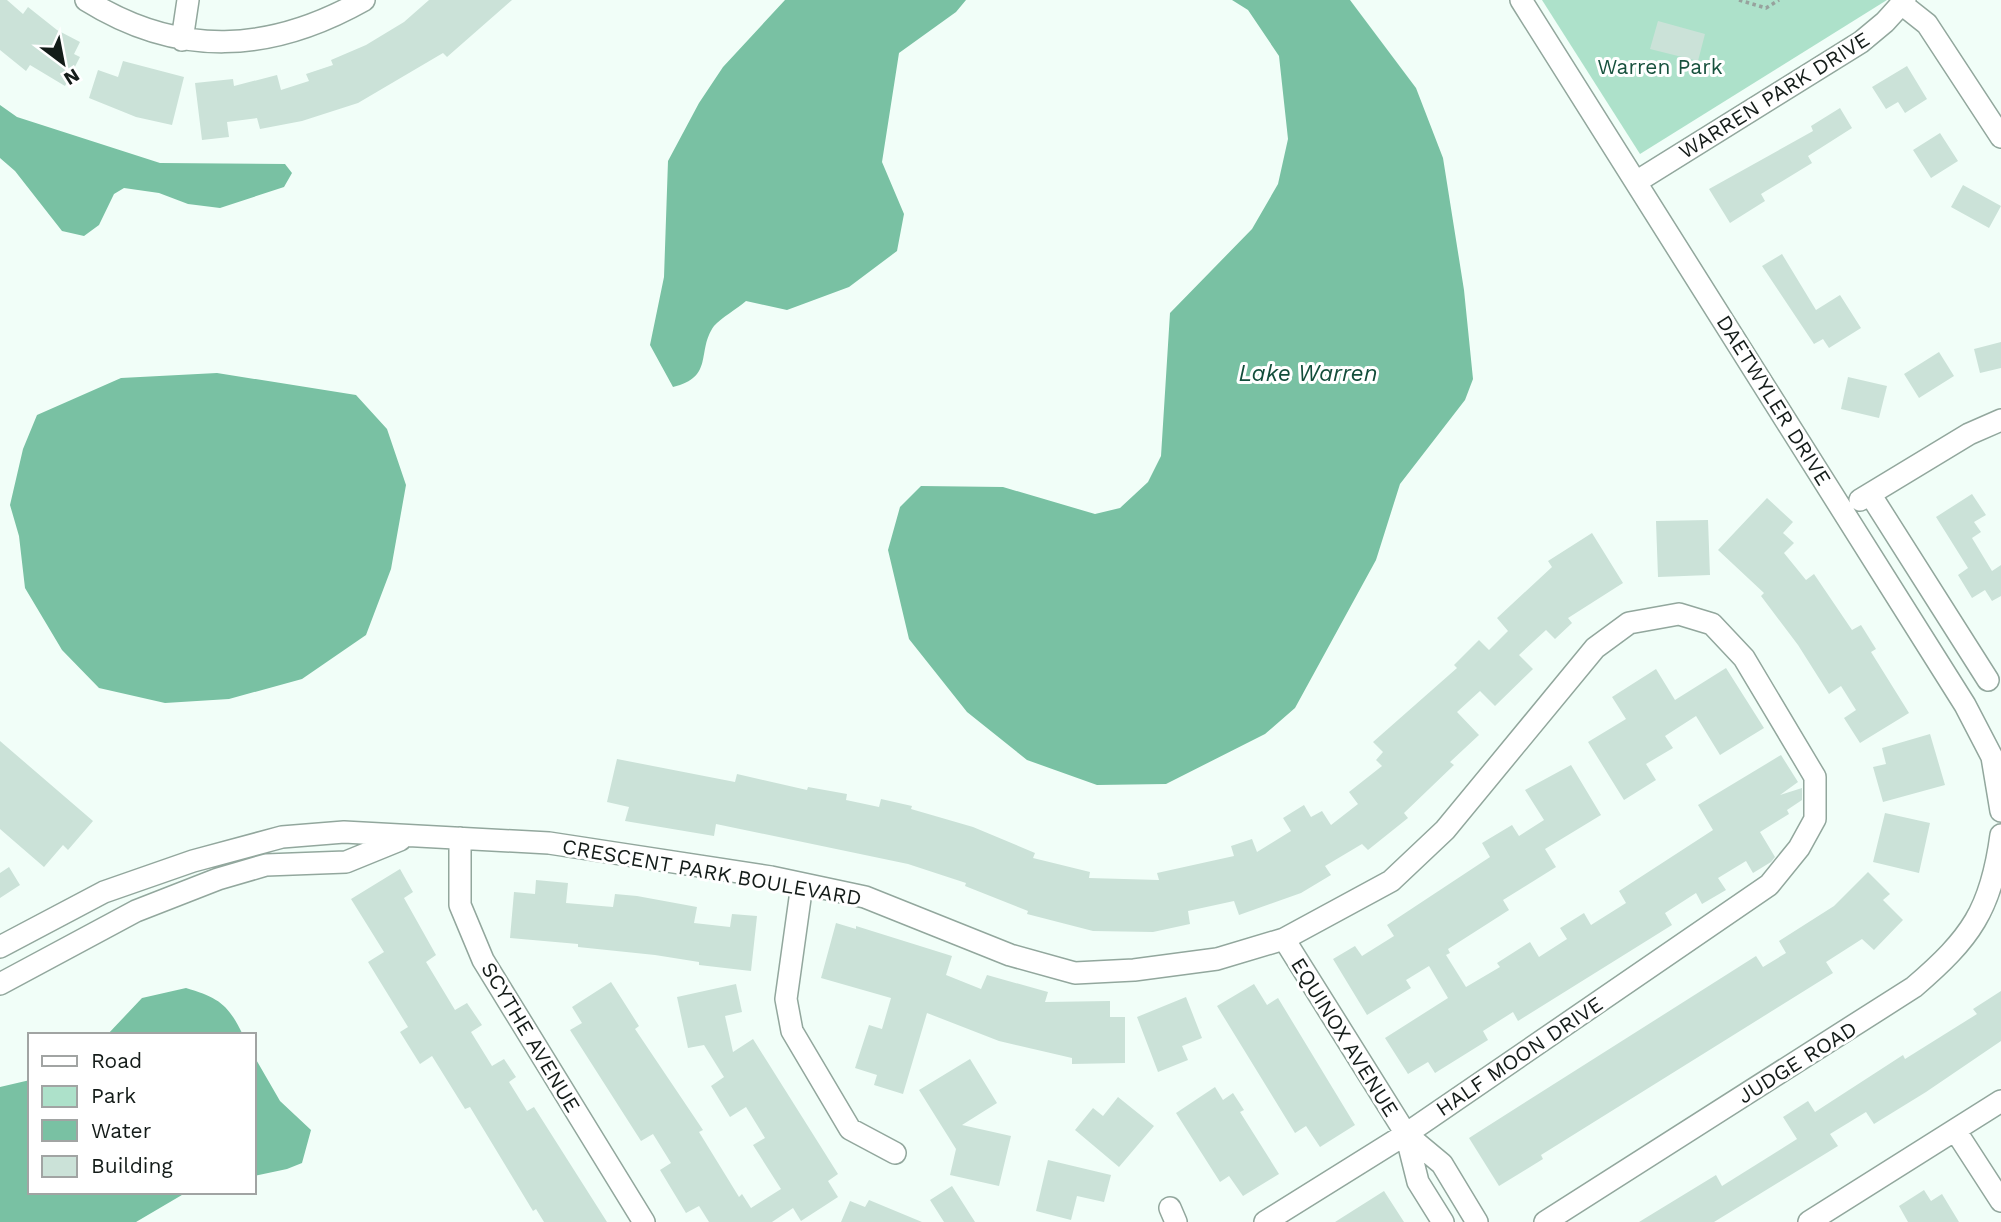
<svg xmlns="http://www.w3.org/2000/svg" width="2001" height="1222" font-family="'Work Sans',sans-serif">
<rect width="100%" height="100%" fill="#f1fef8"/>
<path fill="#ade1ca" d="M1542,0H1887L1640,154Z"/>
<path fill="#79c1a3" d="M785,0H966L956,12L899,53L882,162L904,214L897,251L849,287L787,310L746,301C737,309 722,317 714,326C696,351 715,377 673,387L650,345L664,277L668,161L699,103L723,67Z
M1232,0H1350L1416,88L1443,158L1464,290L1473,379L1465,400L1400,484L1376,560L1295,708L1265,734L1166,784L1097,785L1027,760L967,712L909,639L888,550L900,507L921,486L1003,487L1095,514L1120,508L1148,482L1161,456L1170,313L1252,229L1278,184L1288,139L1279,56L1248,10Z
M0,105L17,117L160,163L285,164L292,173L284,187L220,208L188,204L159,193L124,188L114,194L99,225L84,236L62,231L15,171L0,158Z
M217,373L356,395L387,429L406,485L391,569L366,635L302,679L229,699L165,703L99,688L62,650L25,588L19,536L10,505L23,449L37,415L121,378Z
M186,988C219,998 228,1004 243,1035H107L142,998Z
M254,1056L280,1101L311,1130L302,1163L287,1169L254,1176Z
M30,1080V1192H187L136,1222H0V1087Z"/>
<path fill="#cbe2d8" d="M0,0H7L23,14L28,7L57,30L80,42L74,54L80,57L65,86L30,65L26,71L0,50Z
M429,0H512L447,57L443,53L358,103L302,121L260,129L257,118L227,122L229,137L202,140L195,83L233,79L234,86L277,75L281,90L309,81L306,74L333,65L331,60L366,45L404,22Z
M1658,21L1705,34L1698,61L1650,49Z
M123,61L184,77L172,125L136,117L89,98L98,70L118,77Z
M1907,66L1927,99L1905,113L1898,102L1886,109L1872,87Z
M1840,108L1852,128L1808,156L1812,163L1761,194L1765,201L1730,223L1709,189L1813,131L1811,126Z
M1940,133L1958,161L1931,178L1913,150Z
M1963,185L2001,206L1989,228L1951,207Z
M1782,254L1816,310L1840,295L1861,328L1829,348L1823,339L1814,344L1762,266Z
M2001,342V368L1980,373L1974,349Z
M1939,352L1954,376L1919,398L1904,374Z
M1848,377L1887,386L1879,418L1841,409Z
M1972,494L1986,515L1974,522L1981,532L1972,538L1992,571L2001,565V596L1992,601L1985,590L1972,598L1958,575L1968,568L1936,517Z
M1767,498L1793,522L1783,533L1794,543L1784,553L1806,580L1814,574L1852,630L1861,625L1876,649L1871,652L1909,713L1860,743L1844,718L1856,710L1841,686L1829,694L1798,645L1761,596L1764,593L1718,550Z
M1708,520L1710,575L1658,577L1656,521Z
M1592,533L1623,583L1568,618L1572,623L1555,639L1546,630L1519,655L1533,669L1495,706L1480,691L1457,712L1479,735L1450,762L1454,765L1404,813L1408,818L1368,850L1362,844L1325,866L1331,875L1301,893L1239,915L1234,901L1188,911L1190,924L1153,932L1093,931L1027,914L1028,911L965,886L966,883L908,864L716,824L714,836L625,821L629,807L607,802L617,759L735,782L737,774L807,790L808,787L847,794L846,800L879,807L881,799L912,806L911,809L973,827L1035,853L1033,858L1090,872L1089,878L1159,880L1157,873L1234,856L1231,846L1252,839L1257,852L1291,831L1283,818L1304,805L1311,817L1322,811L1331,825L1358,804L1349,792L1382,766L1376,760L1383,752L1373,742L1457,668L1454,665L1479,640L1489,650L1508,631L1497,618L1552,567L1548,561Z
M1726,668L1764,728L1720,755L1696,716L1665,736L1673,748L1646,764L1656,780L1624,800L1588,742L1626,719L1612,697L1656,669L1675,700Z
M1930,734L1945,785L1883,802L1873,767L1886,764L1882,748Z
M0,741L93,821L68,850L63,845L44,867L0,829Z
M1781,755L1798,782L1780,795L1802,788V800L1787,810L1789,814L1760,832L1775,857L1771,862L1753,873L1746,861L1718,878L1726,890L1702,904L1696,893L1665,913L1672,925L1518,1021L1513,1012L1483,1031L1488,1040L1435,1073L1428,1062L1408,1074L1385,1038L1448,998L1429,966L1406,980L1411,988L1367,1015L1333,959L1355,946L1362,956L1394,936L1387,925L1490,857L1482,843L1512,825L1519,836L1544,820L1525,790L1571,765L1601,815L1545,849L1556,867L1503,900L1509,910L1448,949L1450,953L1446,955L1466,987L1500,967L1497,963L1530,942L1539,957L1567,939L1560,928L1584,913L1591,925L1626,903L1619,891L1713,830L1698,805Z
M1885,813L1930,823L1919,873L1873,862Z
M9,867L20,885L0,898V873Z
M400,869L413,892L404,898L436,955L426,962L455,1010L467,1003L482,1025L471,1032L492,1066L504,1059L516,1077L509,1082L527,1111L534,1107L607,1222H544L536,1209L533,1211L470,1107L465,1109L432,1056L420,1064L400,1032L408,1027L368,962L384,952L351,899Z
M1868,872L1890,894L1883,900L1903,920L1874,950L1862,939L1826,962L1833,973L1541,1155L1543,1159L1499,1186L1469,1138L1756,956L1763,967L1786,953L1779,941L1834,906Z
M536,880L568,883L566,903L613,907L615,894L637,896L697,907L694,923L730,927L732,914L757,916L751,971L699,965V962L655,955L578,947V944L510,938L514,892L535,894Z
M836,923L856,929V926L952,956L946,975L981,989L987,975L1048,992L1045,1002L1110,1001V1017H1125V1063L1072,1064V1058L999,1041L927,1013L903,1094L874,1085L877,1075L855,1068L869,1025L882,1029L891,998L821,978Z
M611,982L639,1026L635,1029L703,1130L699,1132L739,1197L742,1194L751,1208L781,1189L753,1145L765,1138L746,1107L730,1117L711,1086L724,1077L704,1045L688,1048L677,997L736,984L742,1012L725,1016L733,1052L753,1039L838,1174L828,1181L838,1197L801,1221L793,1208L772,1222H709L699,1206L686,1213L660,1170L671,1163L653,1134L641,1141L570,1030L582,1023L572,1007Z
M1254,984L1267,1005L1278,998L1355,1125L1320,1147L1306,1126L1295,1133L1217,1006Z
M2001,991V1041L1926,1092L1874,1124L1866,1112L1830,1134L1838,1146L1714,1222H1639L1716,1175L1722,1186L1797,1139L1783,1117L1808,1101L1815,1112L1903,1055L1905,1059L1977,1014L1973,1009Z
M1186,997L1202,1038L1182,1046L1188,1060L1158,1072L1137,1017Z
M970,1059L997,1103L962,1125L1011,1136L999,1186L950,1175L956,1149L919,1090Z
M1215,1087L1223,1100L1233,1093L1244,1110L1240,1112L1279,1174L1243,1196L1229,1176L1220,1182L1176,1113Z
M1118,1097L1154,1126L1119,1167L1075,1130L1093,1108L1103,1116Z
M1048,1160L1111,1175L1104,1202L1077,1196L1071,1220L1036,1211Z
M952,1186L975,1222H944L930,1200Z
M1924,1190L1931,1201L1942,1194L1959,1222H1908L1899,1206Z
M1384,1191L1404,1222H1335Z
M869,1200L922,1222H841L850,1201L865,1207Z"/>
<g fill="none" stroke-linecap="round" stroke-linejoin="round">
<g stroke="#92a79d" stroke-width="24">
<path id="minor" d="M86,0C179,58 270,53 364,0
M1521,0L1965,705L1992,757L2001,811
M1903,5L1927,24L2001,137
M182,40L188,0
M1636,182L1861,42L1885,22L1905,0
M1870,494L1988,680
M1860,500L1969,434L2001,420
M460,838V905L483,960L644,1222
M802,884L786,999L792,1031L850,1129L895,1153
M1284,939L1406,1134L1418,1182L1443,1222
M0,947L104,892L193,861L282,837L344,832L549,843L771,877L865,897L1010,955L1075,973L1134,970L1217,959L1284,939L1391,881L1445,830L1595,648L1629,623L1679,614L1712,624L1744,658L1815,777V819L1799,848L1769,885L1406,1134L1265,1222
M0,984L136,911L218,879L266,865L346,862L400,840
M1955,1130L2001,1201
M1406,1134L1442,1164L1477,1222
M1170,1208L1176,1222
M1545,1222L1914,987C1971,938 1991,910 2001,835
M1809,1222L2001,1101"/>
</g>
<path stroke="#97a29d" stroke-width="3.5" stroke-dasharray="3.5 3.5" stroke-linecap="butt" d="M1739,0L1766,8L1779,0"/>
<use href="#minor" stroke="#fff" stroke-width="21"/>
</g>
<g text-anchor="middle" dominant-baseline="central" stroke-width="6" stroke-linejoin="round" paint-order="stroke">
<g font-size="21" fill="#18523e" stroke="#fff">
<text x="1660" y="66">Warren Park</text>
</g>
<g font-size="21" fill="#141c19" stroke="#fff">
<text transform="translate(1774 95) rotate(-32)">WARREN PARK DRIVE</text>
<text transform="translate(1774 400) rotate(58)">DAETWYLER DRIVE</text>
<text transform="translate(712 872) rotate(10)">CRESCENT PARK BOULEVARD</text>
<text transform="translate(531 1037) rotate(59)">SCYTHE AVENUE</text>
<text transform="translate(1345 1037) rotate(58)">EQUINOX AVENUE</text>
<text transform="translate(1519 1056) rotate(-34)">HALF MOON DRIVE</text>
<text transform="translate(1797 1062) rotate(-32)">JUDGE ROAD</text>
</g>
<g font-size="23" font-style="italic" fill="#124d3a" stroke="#fff">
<text x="1308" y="373">Lake Warren</text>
</g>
</g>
<rect x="28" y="1033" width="228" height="161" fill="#ffffff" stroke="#a1a4a3" stroke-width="2"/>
<rect x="42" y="1056" width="35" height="10" fill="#ffffff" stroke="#a1a4a3" stroke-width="2"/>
<text x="91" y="1068" font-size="21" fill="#141c19">Road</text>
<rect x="42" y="1086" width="35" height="21" fill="#ade1ca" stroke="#a1a4a3" stroke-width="2"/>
<text x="91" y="1103" font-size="21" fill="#141c19">Park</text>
<rect x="42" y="1120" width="35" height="21" fill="#79c1a3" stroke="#a1a4a3" stroke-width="2"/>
<text x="91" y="1138" font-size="21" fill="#141c19">Water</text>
<rect x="42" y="1156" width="35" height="21" fill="#cbe2d8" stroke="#a1a4a3" stroke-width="2"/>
<text x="91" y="1173" font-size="21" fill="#141c19">Building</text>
<g transform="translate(63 63) rotate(148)" stroke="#ffffff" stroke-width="5" paint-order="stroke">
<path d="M0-5L12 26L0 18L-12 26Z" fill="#141c19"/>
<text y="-10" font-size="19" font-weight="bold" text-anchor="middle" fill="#141c19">N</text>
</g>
</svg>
